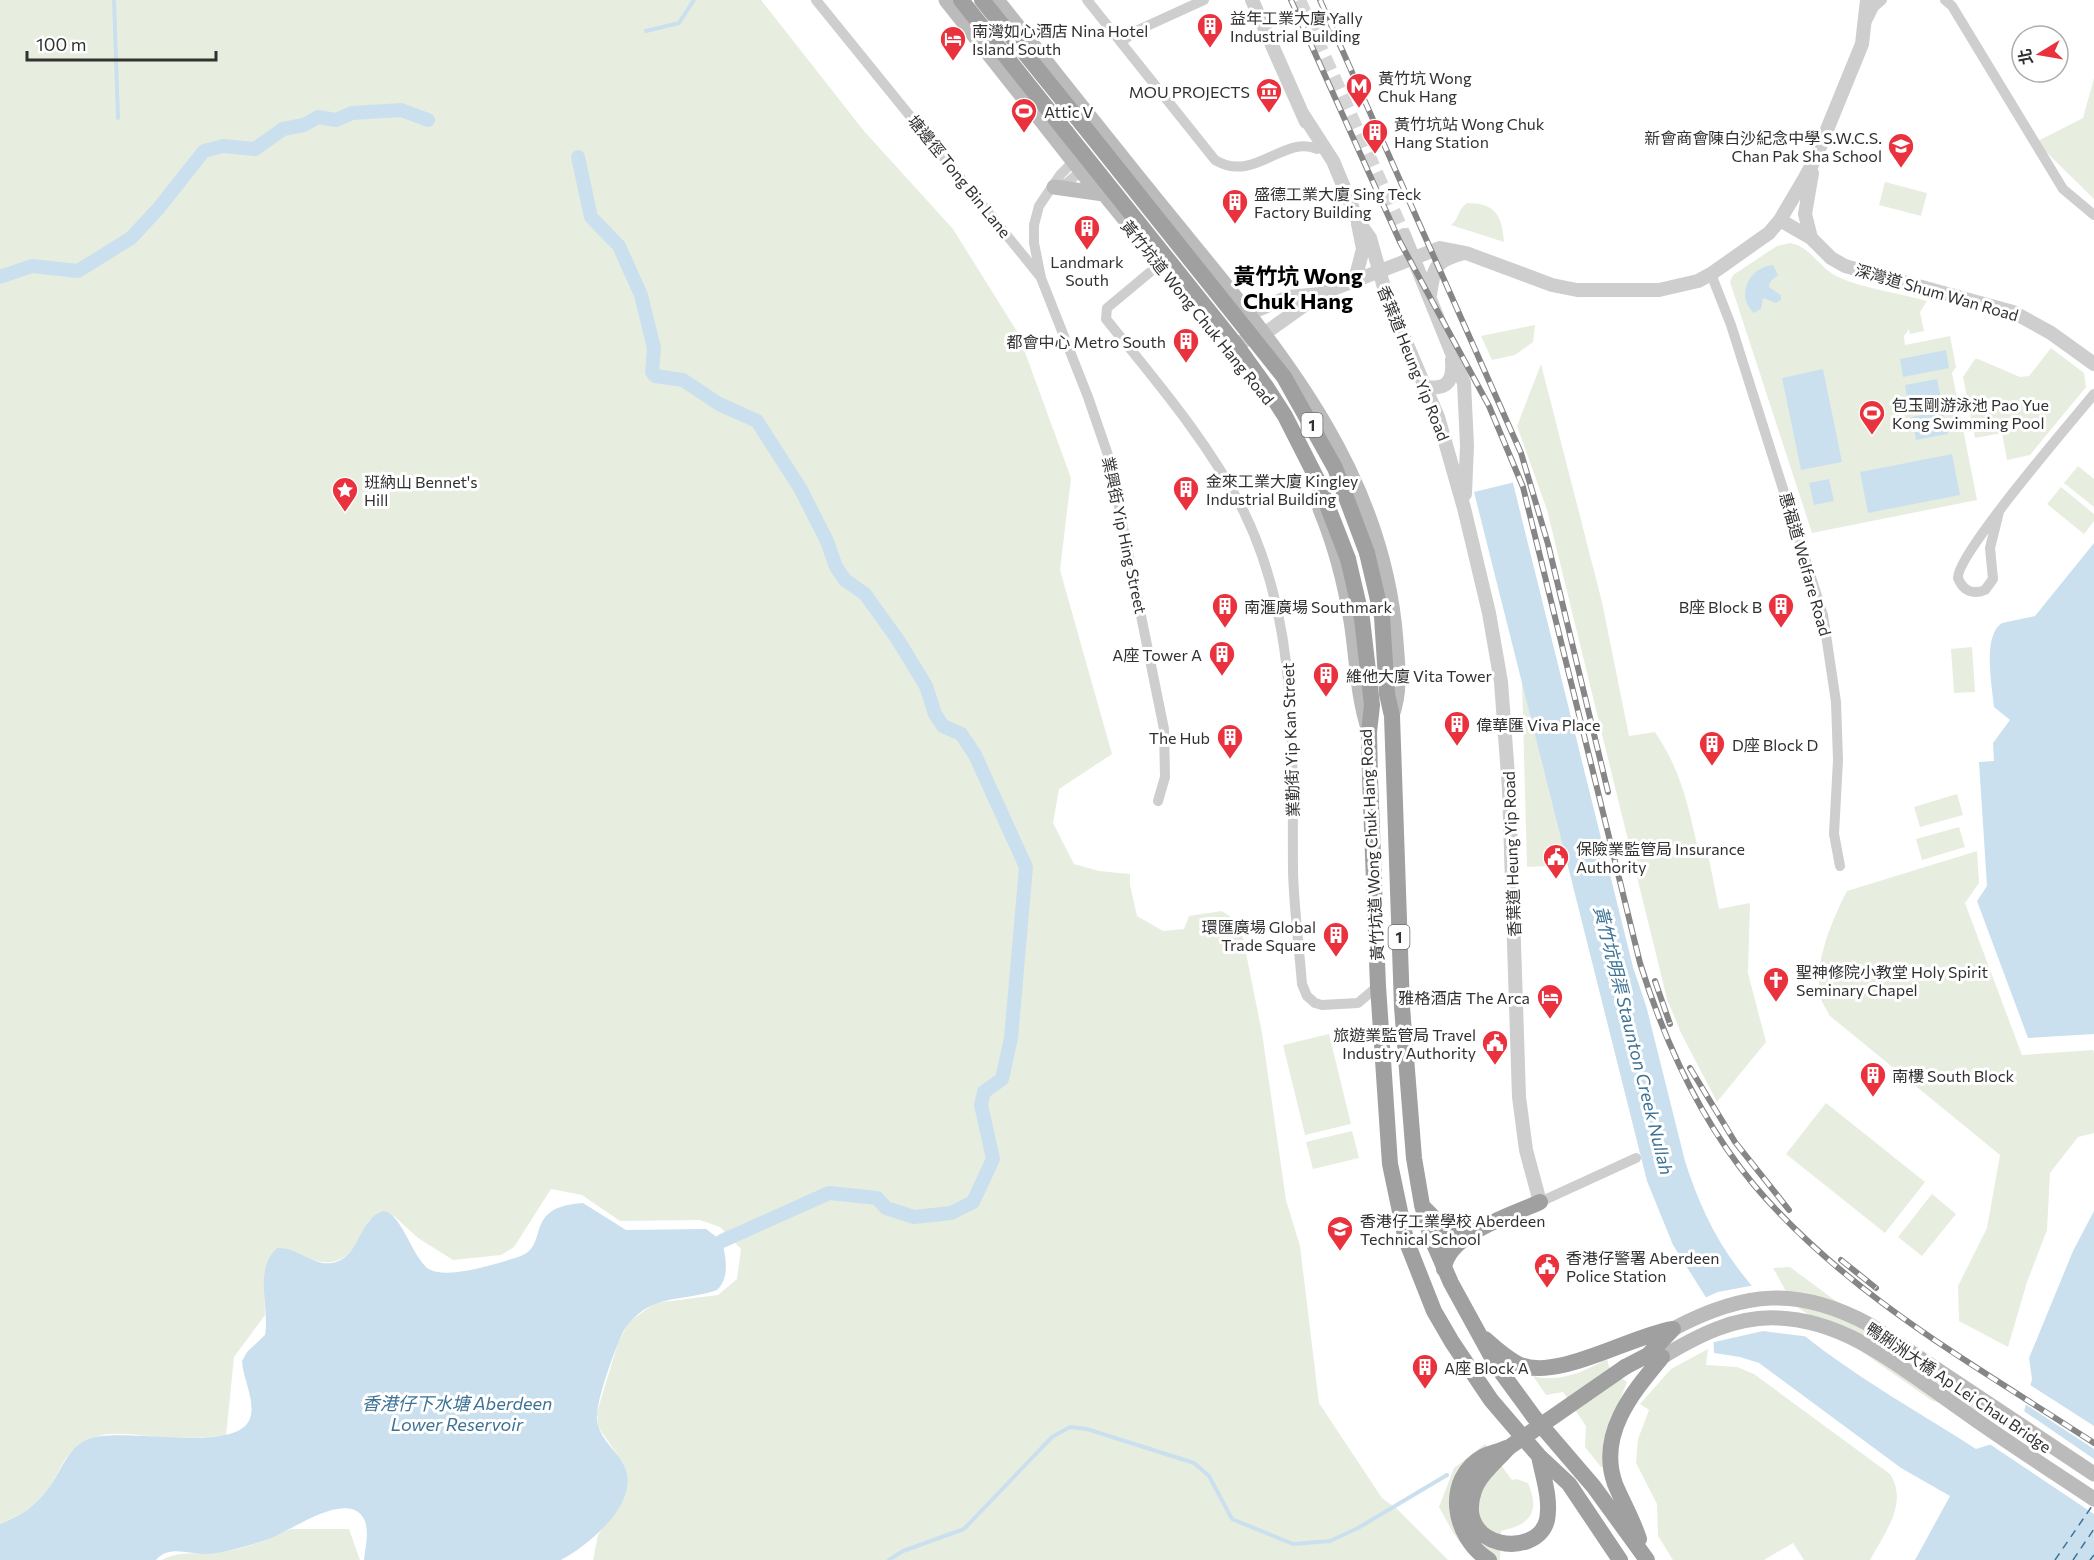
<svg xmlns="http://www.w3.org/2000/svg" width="2094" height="1560" font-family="Commissioner,'Noto Sans TC',sans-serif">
<rect width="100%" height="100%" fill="#fff"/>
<path fill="#e7eedf" d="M0,0H761L864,131L953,229L1018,333L1071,478L1060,570L1112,754L1059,789L1053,823L1074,864L1099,871L1130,874V885L1137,916L1163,931L1184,929L1189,916L1222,911L1240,923L1262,1033L1286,1200L1300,1246L1319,1403L1382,1498L1397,1509L1448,1560H593L598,1535L625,1497L624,1464L598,1427L597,1412L618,1343L629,1322L655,1303L718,1295L737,1279L741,1249L720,1227L700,1220L620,1221L582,1195L551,1189L514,1247L501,1255L453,1260L418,1238L394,1216L369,1220C354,1248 346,1271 310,1259L264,1285L265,1315L234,1357L226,1436C207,1437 188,1438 170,1438C140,1437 101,1425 76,1447C66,1455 61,1467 55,1478C42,1501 25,1514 0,1524Z
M2094,78V199L2036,142L2083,118Z
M1885,182L1927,193L1921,216L1879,205Z
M1467,203C1496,203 1502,216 1504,242L1451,225C1459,219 1458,209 1467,203Z
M1790,243C1810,246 1819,268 1838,277C1865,289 1899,293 1927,301L1920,312L1924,331L1910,334L1909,329L1904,336L1905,345L1950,336L1956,367L1952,373L1977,500L1812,533L1730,282L1733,275L1777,246Z
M1535,325L1533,342L1515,355L1492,360L1481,336Z
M2051,348L2084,373L2086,387L2030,455L2007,460L2002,433L1975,438L1963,377L1975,359H1978L2020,377L2029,376Z
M1541,364L1602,602L1629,736L1655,732C1682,772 1688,806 1699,853L1709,859L1719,909L1750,903L1748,973L1766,1042L1717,1102L1681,1033L1667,999L1547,510L1517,426Z
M2078,466L2094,479V507L2064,483Z
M2061,487L2094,514V521L2084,534L2047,504Z
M1972,647L1975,692L1954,693L1951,649Z
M1522,682L1568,865L1527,867Z
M1957,794L1963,815L1920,827L1914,807Z
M1959,827L1965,847L1922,860L1916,839Z
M1977,851L1979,883L1965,903L2022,1055L2093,1050L2094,1053V1133L2078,1137L2050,1173L2047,1230L2027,1282L2008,1347L1959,1321L1958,1286L1987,1228L2000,1155L1830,1016C1827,1010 1821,1002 1820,995C1814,962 1832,920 1847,891Z
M1329,1034L1351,1124L1305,1135L1283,1045Z
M1826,1103L1925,1182L1885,1233L1786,1154Z
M1352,1131L1359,1158L1313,1169L1306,1142Z
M1932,1194L1956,1214L1922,1256L1898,1237Z
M1790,1267L1856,1316L1983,1400L1969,1422L1946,1405L1931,1400L1793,1304L1773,1268Z
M1708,1349L1706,1365L1737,1367L1754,1374L1890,1474C1909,1503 1884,1534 1870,1560H1804L1793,1543L1764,1560H1673L1658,1536L1657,1504L1636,1463L1638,1439L1649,1410L1640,1404L1671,1369Z
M1607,1359L1610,1370L1627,1382L1615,1412L1608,1466L1601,1467L1585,1447L1586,1426L1563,1392L1546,1395L1533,1376C1560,1383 1583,1372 1607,1359Z
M1485,1444L1512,1480L1517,1479L1528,1483C1541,1513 1529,1525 1501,1531L1500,1560C1463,1560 1455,1535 1439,1507L1454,1468Z
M291,1529H349L360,1560H162C179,1550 201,1555 221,1552C245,1549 269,1539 291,1529Z"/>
<path fill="#cbe0ee" d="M1773,265L1778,275L1770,282L1769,287L1781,295V300L1776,303L1763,298L1761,309L1754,313C1735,296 1749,267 1773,265Z
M1946,350L1949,368L1903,377L1900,359Z
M1823,369L1842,462L1801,470L1782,378Z
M1937,379L1942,403L1909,409L1905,385Z
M1943,411L1948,434L1916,440L1911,417Z
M1952,454L1960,495L1868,513L1860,472Z
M1829,479L1834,501L1814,505L1809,483Z
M1515,482L1685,1161C1697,1199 1713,1235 1737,1267C1793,1344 1896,1397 1976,1449L2004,1440L2023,1416L2032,1379L2029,1358L2073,1251L2094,1211V1560H1915L1950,1496L1901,1468L1759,1363L1740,1357L1714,1353L1712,1307L1673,1245L1647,1181L1474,492Z
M2094,543V1034L2028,1038L1977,901L1987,886L1979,762L1994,761L1993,743L2010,720L1994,707C1992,685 1982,636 2002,623L2035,616Z
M583,1203L626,1230L706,1229L722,1241C726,1257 730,1278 717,1290C679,1303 648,1292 623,1332C615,1349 595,1403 597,1420C599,1438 615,1449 623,1463C644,1501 589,1545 561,1560H364C365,1548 370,1531 364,1519C349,1490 294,1528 276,1536C262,1542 247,1546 232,1550C223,1552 214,1554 204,1554C187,1554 169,1545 156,1560H0V1524C21,1516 37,1505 50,1486C62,1470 67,1449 86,1440C118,1424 243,1458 251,1415C254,1397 243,1379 242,1361L247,1352L265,1335C270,1307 253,1271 277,1248C298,1246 315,1269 336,1262C361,1254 359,1217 384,1211C394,1214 398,1222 403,1230C410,1242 416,1256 425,1266C440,1283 498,1263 518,1257C552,1247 520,1207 583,1203Z"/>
<path fill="#fff" d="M1512,479L1518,481L1656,1035L1633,967Z
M1755,1285L1789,1320L1811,1337L1763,1331L1710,1343L1709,1308L1702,1299L1718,1292Z
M2027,1383L2094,1426V1449L2022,1402Z
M2021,1409L2094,1459V1514L1988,1443L2002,1437L2011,1430Z"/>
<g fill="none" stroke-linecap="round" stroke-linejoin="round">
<path stroke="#cbe0ee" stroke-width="4" d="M114,0L118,118
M646,31L679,23L694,0
M889,1560L903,1551L964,1529L1052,1437L1070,1427L1087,1429L1194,1463L1209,1476L1232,1519L1293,1544L1330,1541L1358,1528L1447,1475"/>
<path stroke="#cbe0ee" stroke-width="14" d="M578,157L591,217L619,246L641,295L654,348L652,372L655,376L683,380L719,404L757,421L800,488L827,541L836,567L845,580L865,594L898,640L926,686L935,714L943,726L961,734L975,755L1026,867L1011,1038L1002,1079L984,1092L981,1105L993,1159L973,1202L951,1213L914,1217L886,1208L877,1198L829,1193L722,1241
M0,277L32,266L78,271L131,238L158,209L204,151L223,146L255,149L283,129L304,125L318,117L336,120L352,113L401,110L428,120"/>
<path stroke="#3c7296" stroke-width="1.5" stroke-dasharray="8 6" stroke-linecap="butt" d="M2055,1560L2092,1506
M2073,1560L2094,1529
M2090,1560L2094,1555"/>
<path stroke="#d6d6d6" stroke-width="14" stroke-dasharray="14 7" stroke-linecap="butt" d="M1299,0L1404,235"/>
<path stroke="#cecece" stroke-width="10" d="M816,0L1039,275
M1087,0L1215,160C1254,184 1284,134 1317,149
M1945,0L1952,6L2063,189L2094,215
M1867,21L1874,7L1882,0
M1121,42L1136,31L1204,0
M1074,161L1060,175L1039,206L1034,225V243L1041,278L1088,397L1109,458L1164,729L1165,777L1158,801
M1057,186L1067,183L1082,170
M1161,263L1107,308L1106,319C1155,380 1207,440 1243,510C1299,623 1292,748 1293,871C1294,908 1299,946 1302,984L1307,996L1315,1003L1322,1005L1358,1003L1378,986
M1711,274L1731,325L1823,615L1836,702L1838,760L1834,834L1840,866
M1999,512L1990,548L1993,579L1985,590C1973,595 1963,591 1958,578C1956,555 2073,420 2094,394
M1540,1202L1636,1158"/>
<path stroke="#cecece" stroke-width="14" d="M1252,0L1306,122
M1302,113L1333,161L1358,221L1370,238L1387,298L1438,417L1464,508L1489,613L1501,682L1509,789L1519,1097L1526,1150L1540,1202
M1780,220L1811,238L1831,258L1845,266L2013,312L2051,333L2094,364
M1404,235L1464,383L1467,445L1465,494
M1811,238L1805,214L1812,173
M1355,280L1363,249L1358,224
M1430,295C1434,267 1434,261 1464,253
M1248,314L1288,297L1320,294
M1229,346L1264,334L1320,294L1440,248L1466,253L1552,285L1577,290H1659L1698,281L1711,274L1769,233L1780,220L1803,181L1815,159L1862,44L1867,0
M1423,386C1445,391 1454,383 1452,360"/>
<path stroke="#bbb" stroke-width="15" d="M946,0L1092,185L1104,194L1162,265
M997,0C1053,70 1108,140 1164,209C1270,340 1383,464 1396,641C1398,667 1401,691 1392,716
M1054,187L1104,194
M1320,509C1335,545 1345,584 1351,621C1357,658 1357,696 1369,731
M1673,1329C1744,1291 1798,1286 1870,1325L2094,1474
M1662,1357C1697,1336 1735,1316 1777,1318C1851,1320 1910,1375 1969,1415C2010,1444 2052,1471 2094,1499"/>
<path stroke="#a0a0a0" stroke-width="16" d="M961,0L1066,132
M982,0L1082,124
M1367,553L1382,617L1387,694L1392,716L1402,1007L1414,1158L1422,1205L1431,1237L1451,1283L1496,1365L1534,1417L1594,1487L1647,1560
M1348,559L1362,619L1372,705L1369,732L1370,778L1378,986L1390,1164L1406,1240L1434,1311L1452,1342L1491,1400L1539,1456L1569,1484L1620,1560
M1424,1208L1444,1228L1465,1237
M1444,1269C1447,1234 1512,1215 1540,1202
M1485,1339C1495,1348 1506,1358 1518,1364C1556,1382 1630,1336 1673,1329
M1625,1367L1648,1355L1673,1329
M1508,1448C1497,1461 1479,1475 1474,1491C1454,1549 1537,1560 1547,1520C1551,1498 1543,1477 1539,1456
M1639,1539C1633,1520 1623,1503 1615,1484C1597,1434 1633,1392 1662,1357
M1489,1560C1453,1538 1442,1479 1484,1456C1491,1453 1499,1451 1506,1448"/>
<g stroke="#868686" stroke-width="6">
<path id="rail" d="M1291,0L1400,242L1489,406L1523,487L1640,963C1665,1043 1700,1120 1754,1185C1847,1295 1975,1365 2094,1443
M1320,0L1521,453L1548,544L1608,792
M1655,981L1670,1024
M1690,1068L1735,1142L1789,1210
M1841,1260L1876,1288"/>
</g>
<use href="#rail" stroke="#fff" stroke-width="4" stroke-dasharray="11" stroke-linecap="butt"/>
<path stroke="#a0a0a0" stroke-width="16" d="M1082,124L1284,377L1335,468L1367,553
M1066,132L1236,345L1267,388L1285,416L1317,479L1348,559
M1508,1448L1625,1367"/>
</g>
<defs>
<g id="building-pin" transform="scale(1.35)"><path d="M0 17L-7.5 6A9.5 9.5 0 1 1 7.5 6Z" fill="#e9323e" stroke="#fff"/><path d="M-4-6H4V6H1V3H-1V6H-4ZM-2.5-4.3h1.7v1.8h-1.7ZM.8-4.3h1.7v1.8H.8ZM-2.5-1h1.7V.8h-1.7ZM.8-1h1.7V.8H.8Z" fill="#fff"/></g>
<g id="hotel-pin" transform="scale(1.35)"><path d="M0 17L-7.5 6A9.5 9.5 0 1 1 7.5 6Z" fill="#e9323e" stroke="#fff"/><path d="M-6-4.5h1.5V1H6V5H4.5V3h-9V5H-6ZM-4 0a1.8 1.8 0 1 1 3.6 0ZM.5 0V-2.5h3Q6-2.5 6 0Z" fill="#fff"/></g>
<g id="metro-pin" transform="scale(1.35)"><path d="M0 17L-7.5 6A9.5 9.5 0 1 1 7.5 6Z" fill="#e9323e" stroke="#fff"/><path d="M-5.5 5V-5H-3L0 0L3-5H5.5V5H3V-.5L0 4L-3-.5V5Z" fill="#fff"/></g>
<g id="museum-pin" transform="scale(1.35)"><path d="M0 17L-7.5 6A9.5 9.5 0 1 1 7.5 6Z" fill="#e9323e" stroke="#fff"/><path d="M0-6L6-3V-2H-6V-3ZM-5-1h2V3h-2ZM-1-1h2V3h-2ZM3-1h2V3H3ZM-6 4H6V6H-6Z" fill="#fff"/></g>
<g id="stadium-pin" transform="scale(1.35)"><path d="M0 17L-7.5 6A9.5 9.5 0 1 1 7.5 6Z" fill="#e9323e" stroke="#fff"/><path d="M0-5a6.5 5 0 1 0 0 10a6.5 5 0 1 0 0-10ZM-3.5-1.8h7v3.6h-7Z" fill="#fff"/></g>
<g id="school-pin" transform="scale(1.35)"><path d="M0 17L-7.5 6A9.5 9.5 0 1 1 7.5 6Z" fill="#e9323e" stroke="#fff"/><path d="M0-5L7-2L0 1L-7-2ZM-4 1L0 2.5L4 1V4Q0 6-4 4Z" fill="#fff"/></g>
<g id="sight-pin" transform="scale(1.35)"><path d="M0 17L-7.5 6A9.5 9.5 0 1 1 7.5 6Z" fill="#e9323e" stroke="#fff"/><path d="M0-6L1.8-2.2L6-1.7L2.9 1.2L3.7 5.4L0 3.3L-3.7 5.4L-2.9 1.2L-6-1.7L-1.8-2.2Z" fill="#fff"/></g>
<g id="civic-pin" transform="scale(1.35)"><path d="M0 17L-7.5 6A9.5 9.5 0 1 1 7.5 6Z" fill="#e9323e" stroke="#fff"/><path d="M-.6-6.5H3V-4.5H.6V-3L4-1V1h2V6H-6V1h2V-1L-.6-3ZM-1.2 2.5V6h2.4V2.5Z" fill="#fff"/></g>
<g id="church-pin" transform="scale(1.35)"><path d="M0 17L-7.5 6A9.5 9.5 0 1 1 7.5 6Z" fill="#e9323e" stroke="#fff"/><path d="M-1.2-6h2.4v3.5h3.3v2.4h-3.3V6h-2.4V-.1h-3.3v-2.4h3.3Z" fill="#fff"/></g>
</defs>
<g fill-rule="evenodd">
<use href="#building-pin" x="1210" y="26"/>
<use href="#hotel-pin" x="953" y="39"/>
<use href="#metro-pin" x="1359" y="86"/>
<use href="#museum-pin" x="1269" y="91"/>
<use href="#stadium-pin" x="1024" y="111"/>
<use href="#building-pin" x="1375" y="132"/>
<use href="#school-pin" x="1901" y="146"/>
<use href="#building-pin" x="1235" y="202"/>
<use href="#building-pin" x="1087" y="228"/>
<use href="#building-pin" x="1186" y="341"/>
<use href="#stadium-pin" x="1872" y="413"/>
<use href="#building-pin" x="1186" y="489"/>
<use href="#sight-pin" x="345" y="490"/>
<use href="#building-pin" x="1225" y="606"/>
<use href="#building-pin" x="1781" y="606"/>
<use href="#building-pin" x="1222" y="654"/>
<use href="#building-pin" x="1326" y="675"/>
<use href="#building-pin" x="1457" y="724"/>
<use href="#building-pin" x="1230" y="737"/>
<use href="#building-pin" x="1712" y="744"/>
<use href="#civic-pin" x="1556" y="857"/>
<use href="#building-pin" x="1336" y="935"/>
<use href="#church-pin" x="1776" y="980"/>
<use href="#hotel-pin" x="1550" y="997"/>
<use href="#civic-pin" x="1495" y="1043"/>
<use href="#building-pin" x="1873" y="1075"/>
<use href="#school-pin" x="1340" y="1229"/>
<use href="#civic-pin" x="1547" y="1266"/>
<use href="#building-pin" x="1425" y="1367"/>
</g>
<g text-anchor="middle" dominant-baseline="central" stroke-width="6" stroke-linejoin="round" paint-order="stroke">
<g fill="#fff" stroke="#6f6f6f" stroke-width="1.5">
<rect x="1301.5" y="413" width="21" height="24" rx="4.5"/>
<rect x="1388.5" y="925" width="21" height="24" rx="4.5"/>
</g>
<g font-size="15" font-weight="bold" fill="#313131">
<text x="1312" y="425">1</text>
<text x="1399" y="937">1</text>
</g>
<g font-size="16" fill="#313131" stroke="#fff" text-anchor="start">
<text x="1230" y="17">益年工業大廈 Yally<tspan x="1230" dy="18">Industrial Building</tspan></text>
<text x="972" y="30">南灣如心酒店 Nina Hotel<tspan x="972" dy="18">Island South</tspan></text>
<text x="1378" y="77">黃竹坑 Wong<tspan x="1378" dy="18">Chuk Hang</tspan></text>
<text x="1250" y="91" text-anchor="end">MOU PROJECTS</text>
<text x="1044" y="111">Attic V</text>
<text x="1394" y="123">黃竹坑站 Wong Chuk<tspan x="1394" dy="18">Hang Station</tspan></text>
<text x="1882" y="137" text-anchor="end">新會商會陳白沙紀念中學 S.W.C.S.<tspan x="1882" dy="18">Chan Pak Sha School</tspan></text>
<text x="1254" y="193">盛德工業大廈 Sing Teck<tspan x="1254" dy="18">Factory Building</tspan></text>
<text x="1087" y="261" text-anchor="middle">Landmark<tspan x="1087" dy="18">South</tspan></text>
<text x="1166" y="341" text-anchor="end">都會中心 Metro South</text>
<text x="1892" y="404">包玉剛游泳池 Pao Yue<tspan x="1892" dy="18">Kong Swimming Pool</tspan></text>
<text x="1206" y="480">金來工業大廈 Kingley<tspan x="1206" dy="18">Industrial Building</tspan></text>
<text x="364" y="481">班納山 Bennet's<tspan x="364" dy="18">Hill</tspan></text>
<text x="1244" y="606">南滙廣場 Southmark</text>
<text x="1762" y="606" text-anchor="end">B座 Block B</text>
<text x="1202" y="654" text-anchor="end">A座 Tower A</text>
<text x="1346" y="675">維他大廈 Vita Tower</text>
<text x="1476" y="724">偉華匯 Viva Place</text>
<text x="1210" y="737" text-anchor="end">The Hub</text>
<text x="1732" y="744">D座 Block D</text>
<text x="1576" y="848">保險業監管局 Insurance<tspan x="1576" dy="18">Authority</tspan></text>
<text x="1316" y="926" text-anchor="end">環匯廣場 Global<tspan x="1316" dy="18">Trade Square</tspan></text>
<text x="1796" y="971">聖神修院小教堂 Holy Spirit<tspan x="1796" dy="18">Seminary Chapel</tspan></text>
<text x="1530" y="997" text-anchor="end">雅格酒店 The Arca</text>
<text x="1476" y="1034" text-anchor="end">旅遊業監管局 Travel<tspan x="1476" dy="18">Industry Authority</tspan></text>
<text x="1892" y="1075">南樓 South Block</text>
<text x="1360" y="1220">香港仔工業學校 Aberdeen<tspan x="1360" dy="18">Technical School</tspan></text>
<text x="1566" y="1257">香港仔警署 Aberdeen<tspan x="1566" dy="18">Police Station</tspan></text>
<text x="1444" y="1367">A座 Block A</text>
</g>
<g font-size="16" fill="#313131" stroke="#fff">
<text transform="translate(960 176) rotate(51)">塘邊徑 Tong Bin Lane</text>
<text transform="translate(1937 292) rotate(16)">深灣道 Shum Wan Road</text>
<text transform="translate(1198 312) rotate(51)">黃竹坑道 Wong Chuk Hang Road</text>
<text transform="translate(1414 363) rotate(68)">香葉道 Heung Yip Road</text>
<text transform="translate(1125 535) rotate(78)">業興街 Yip Hing Street</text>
<text transform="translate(1806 564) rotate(74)">惠福道 Welfare Road</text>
<text transform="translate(1290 740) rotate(-92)">業勤街 Yip Kan Street</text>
<text transform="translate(1371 845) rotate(-93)">黃竹坑道 Wong Chuk Hang Road</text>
<text transform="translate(1511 854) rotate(-92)">香葉道 Heung Yip Road</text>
<text transform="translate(1959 1387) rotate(34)">鴨脷洲大橋 Ap Lei Chau Bridge</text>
</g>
<g font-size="18" font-style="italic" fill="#3c7296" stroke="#fff">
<text transform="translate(1634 1040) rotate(76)">黃竹坑明渠 Staunton Creek Nullah</text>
<text x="457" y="1403">香港仔下水塘 Aberdeen<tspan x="457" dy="21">Lower Reservoir</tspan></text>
</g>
<g font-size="22" font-weight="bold" fill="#000" stroke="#fff">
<text x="1298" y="275">黃竹坑 Wong<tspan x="1298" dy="25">Chuk Hang</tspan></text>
</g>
</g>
<g transform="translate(2040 54) rotate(259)"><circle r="28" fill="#ffffff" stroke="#adadad" stroke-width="1.5"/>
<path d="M0-4.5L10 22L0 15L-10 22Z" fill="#e9323e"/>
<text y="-9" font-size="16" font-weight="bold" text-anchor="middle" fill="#313131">北</text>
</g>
<path d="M27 51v9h189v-9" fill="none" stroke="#313131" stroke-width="3"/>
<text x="36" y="51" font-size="18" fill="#313131" stroke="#ffffff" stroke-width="4.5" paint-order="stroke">100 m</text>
</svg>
